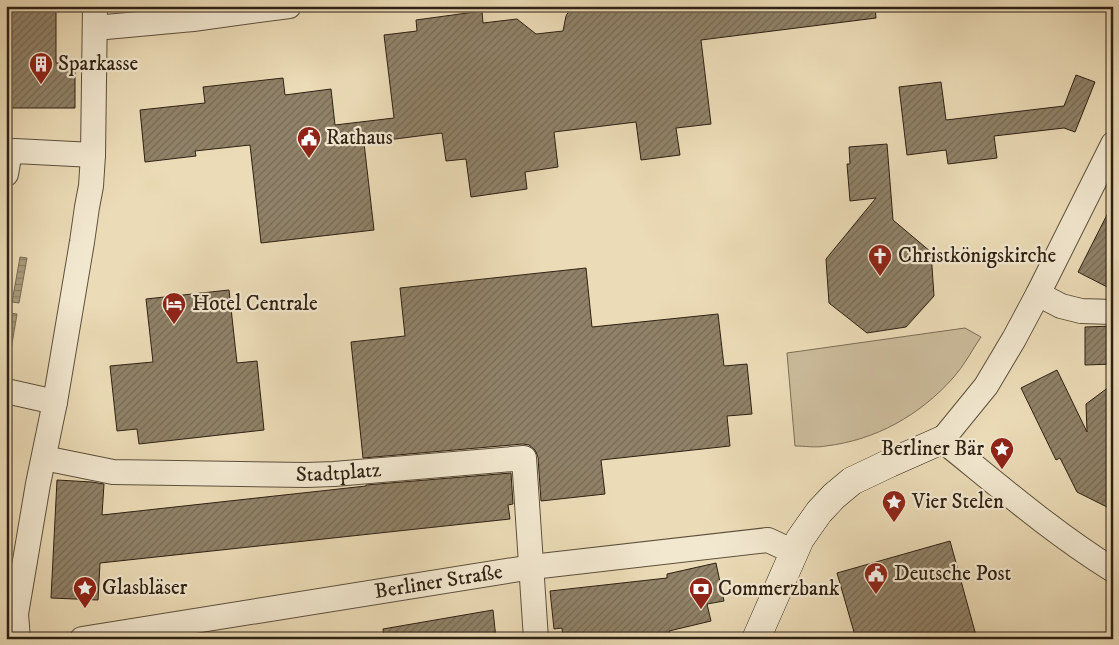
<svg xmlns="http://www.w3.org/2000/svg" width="1119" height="645" font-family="'IM FELL DW Pica',serif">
<defs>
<pattern id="water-rules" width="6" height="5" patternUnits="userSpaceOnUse" patternTransform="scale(1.25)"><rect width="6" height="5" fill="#ab9c7f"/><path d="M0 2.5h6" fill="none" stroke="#8c7f67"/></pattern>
<pattern id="building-hatch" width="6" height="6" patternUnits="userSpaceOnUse" patternTransform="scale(1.25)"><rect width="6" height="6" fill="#908268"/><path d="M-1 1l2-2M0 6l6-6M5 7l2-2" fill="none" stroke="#766a54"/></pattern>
</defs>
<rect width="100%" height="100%" fill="#ebdbb6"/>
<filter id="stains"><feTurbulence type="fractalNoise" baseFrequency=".004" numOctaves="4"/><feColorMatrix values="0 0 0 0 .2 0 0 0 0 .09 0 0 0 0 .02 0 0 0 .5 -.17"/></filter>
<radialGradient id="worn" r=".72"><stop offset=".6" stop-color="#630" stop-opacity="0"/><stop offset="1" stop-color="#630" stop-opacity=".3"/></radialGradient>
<path fill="#cbbb9a" stroke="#7c6e57" d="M965,328L981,337C972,350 964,366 953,378C920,415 876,440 826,446C816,448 805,446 795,446L787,353Z"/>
<path fill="url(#water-rules)" stroke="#796b54" d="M20,257L27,258L19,303L12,302Z
M10,313L17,314L11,350L6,349V336Z"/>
<path fill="url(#building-hatch)" stroke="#2e2114" d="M6,6H56V63H75V108H6Z
M572,6H875L876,18L701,40L711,124L676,128L680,155L641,160L636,122L554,132L558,167L525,172L527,189L471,197L466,159L446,161L442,133L364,143L374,230L261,243L250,145L195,151L196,156L145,162L140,110L205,103L203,87L283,78L285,95L331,89L335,125L394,118L384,35L417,31L416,20L482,11L483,23L517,19L536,34L563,31L566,16Z
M1076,75L1095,82L1075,132L1064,128L994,136L997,158L948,164L946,150L907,155L899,87L941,82L946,120L1064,106Z
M887,144L893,220L931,252L934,296L906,327L867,333L829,303L826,259L876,198L850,201L847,164H850L849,147Z
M1113,203V290L1078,272Z
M586,268L592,327L718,314L724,366L747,364L752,414L727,416L730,446L601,460L605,494L541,501L538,457L535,450L529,445L523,444L363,458L351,342L405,336L400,288Z
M229,290L237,363L257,361L264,430L139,444L137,429L117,431L110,366L153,362L146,299Z
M1113,326V364L1085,365V327Z
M1057,370L1087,432L1086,404L1113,384V510L1077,492L1060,458L1056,460L1021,388Z
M511,473L513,504L508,505L510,519L100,563L98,600L51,598L57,480L92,482L104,484L102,515L366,486V485Z
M950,541L977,639H856L837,573Z
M716,563L724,601L707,604L711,621L669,631L671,639H563L562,628L554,629L550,591L667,578V574Z
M493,610L496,639H384L383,629Z"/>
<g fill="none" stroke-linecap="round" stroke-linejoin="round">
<g stroke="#5d503c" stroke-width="26">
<g id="street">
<path d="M95,28L193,19L289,6"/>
<path d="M1113,144L1038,294L1014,339L986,386L942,440C998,485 1052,532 1113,570"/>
<path d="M6,174L9,157L15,151L93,155"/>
<path d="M1038,294L1061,306L1081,311L1113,312"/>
<path d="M6,391L55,402"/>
<path id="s1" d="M44,458L113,472L306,475L334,474L524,458L536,639"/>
<path d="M18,639L16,614L38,484L55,402L82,242L87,207L91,186L93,155L95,6"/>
<path id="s2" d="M82,639L532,567L768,540L794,552"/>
</g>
</g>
<g stroke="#2e2114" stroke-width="29">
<path id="secondary" d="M756,639L800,539L819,512L834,496L852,481L890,463L942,440"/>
</g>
<use href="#street" stroke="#f2e8d0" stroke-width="24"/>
<use href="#secondary" stroke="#f2e8d0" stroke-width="28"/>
</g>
<defs>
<g id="building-pin" transform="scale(1.25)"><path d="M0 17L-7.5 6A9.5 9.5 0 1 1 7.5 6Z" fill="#8f2418" stroke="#f2e8d0"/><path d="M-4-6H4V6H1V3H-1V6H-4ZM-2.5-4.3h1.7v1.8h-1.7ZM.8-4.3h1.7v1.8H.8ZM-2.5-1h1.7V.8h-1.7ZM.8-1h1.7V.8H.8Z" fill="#fff"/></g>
<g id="civic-pin" transform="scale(1.25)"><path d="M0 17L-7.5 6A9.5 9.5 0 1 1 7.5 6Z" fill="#8f2418" stroke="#f2e8d0"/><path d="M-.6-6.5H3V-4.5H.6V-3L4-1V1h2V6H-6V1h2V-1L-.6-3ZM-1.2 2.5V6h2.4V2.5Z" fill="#fff"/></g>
<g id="church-pin" transform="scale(1.25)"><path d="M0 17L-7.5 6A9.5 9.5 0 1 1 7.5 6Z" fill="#8f2418" stroke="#f2e8d0"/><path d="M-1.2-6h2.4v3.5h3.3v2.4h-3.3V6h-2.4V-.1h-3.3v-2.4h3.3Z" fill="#fff"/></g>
<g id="hotel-pin" transform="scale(1.25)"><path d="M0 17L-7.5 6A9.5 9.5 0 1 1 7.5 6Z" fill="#8f2418" stroke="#f2e8d0"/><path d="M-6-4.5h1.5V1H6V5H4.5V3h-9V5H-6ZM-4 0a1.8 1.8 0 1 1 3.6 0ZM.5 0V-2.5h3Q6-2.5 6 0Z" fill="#fff"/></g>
<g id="sight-pin" transform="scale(1.25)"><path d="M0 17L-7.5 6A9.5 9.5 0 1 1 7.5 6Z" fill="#8f2418" stroke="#f2e8d0"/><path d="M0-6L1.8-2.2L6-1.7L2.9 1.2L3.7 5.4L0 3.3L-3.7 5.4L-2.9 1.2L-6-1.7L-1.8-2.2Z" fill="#fff"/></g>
<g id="bank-pin" transform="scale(1.25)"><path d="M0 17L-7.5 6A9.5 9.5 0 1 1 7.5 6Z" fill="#8f2418" stroke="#f2e8d0"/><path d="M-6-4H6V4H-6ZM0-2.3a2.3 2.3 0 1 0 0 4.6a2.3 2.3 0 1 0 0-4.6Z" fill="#fff"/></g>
</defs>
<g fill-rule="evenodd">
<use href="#building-pin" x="41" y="64"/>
<use href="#civic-pin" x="309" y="138"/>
<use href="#church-pin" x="880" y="256"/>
<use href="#hotel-pin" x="174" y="304"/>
<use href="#sight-pin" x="1002" y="449"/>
<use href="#sight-pin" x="894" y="502"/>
<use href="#civic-pin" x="876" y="574"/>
<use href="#sight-pin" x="85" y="588"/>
<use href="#bank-pin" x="701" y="589"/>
</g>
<g text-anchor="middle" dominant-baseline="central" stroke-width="4.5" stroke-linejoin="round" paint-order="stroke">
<g font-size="21" fill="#2e2114" stroke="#f2e8d0" text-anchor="start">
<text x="58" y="64">Sparkasse</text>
<text x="326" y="138">Rathaus</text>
<text x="898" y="256">Christkönigskirche</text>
<text x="192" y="304">Hotel Centrale</text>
<text x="984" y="449" text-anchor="end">Berliner Bär</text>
<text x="912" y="502">Vier Stelen</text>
<text x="894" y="574">Deutsche Post</text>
<text x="102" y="588">Glasbläser</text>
<text x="718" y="589">Commerzbank</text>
</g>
<g font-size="21" fill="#2e2114" stroke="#f2e8d0">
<text stroke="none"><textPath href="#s1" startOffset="296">Stadtplatz</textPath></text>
<text stroke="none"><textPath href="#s2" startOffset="361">Berliner Straße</textPath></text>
</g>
</g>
<rect width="1119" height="645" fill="none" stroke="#ebdbb6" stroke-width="25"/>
<rect x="8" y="8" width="1104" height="630" fill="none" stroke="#2e2114" stroke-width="2.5"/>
<rect x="12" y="12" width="1094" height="620" fill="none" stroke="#2e2114"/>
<rect width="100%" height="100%" filter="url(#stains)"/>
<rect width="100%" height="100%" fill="url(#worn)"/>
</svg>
